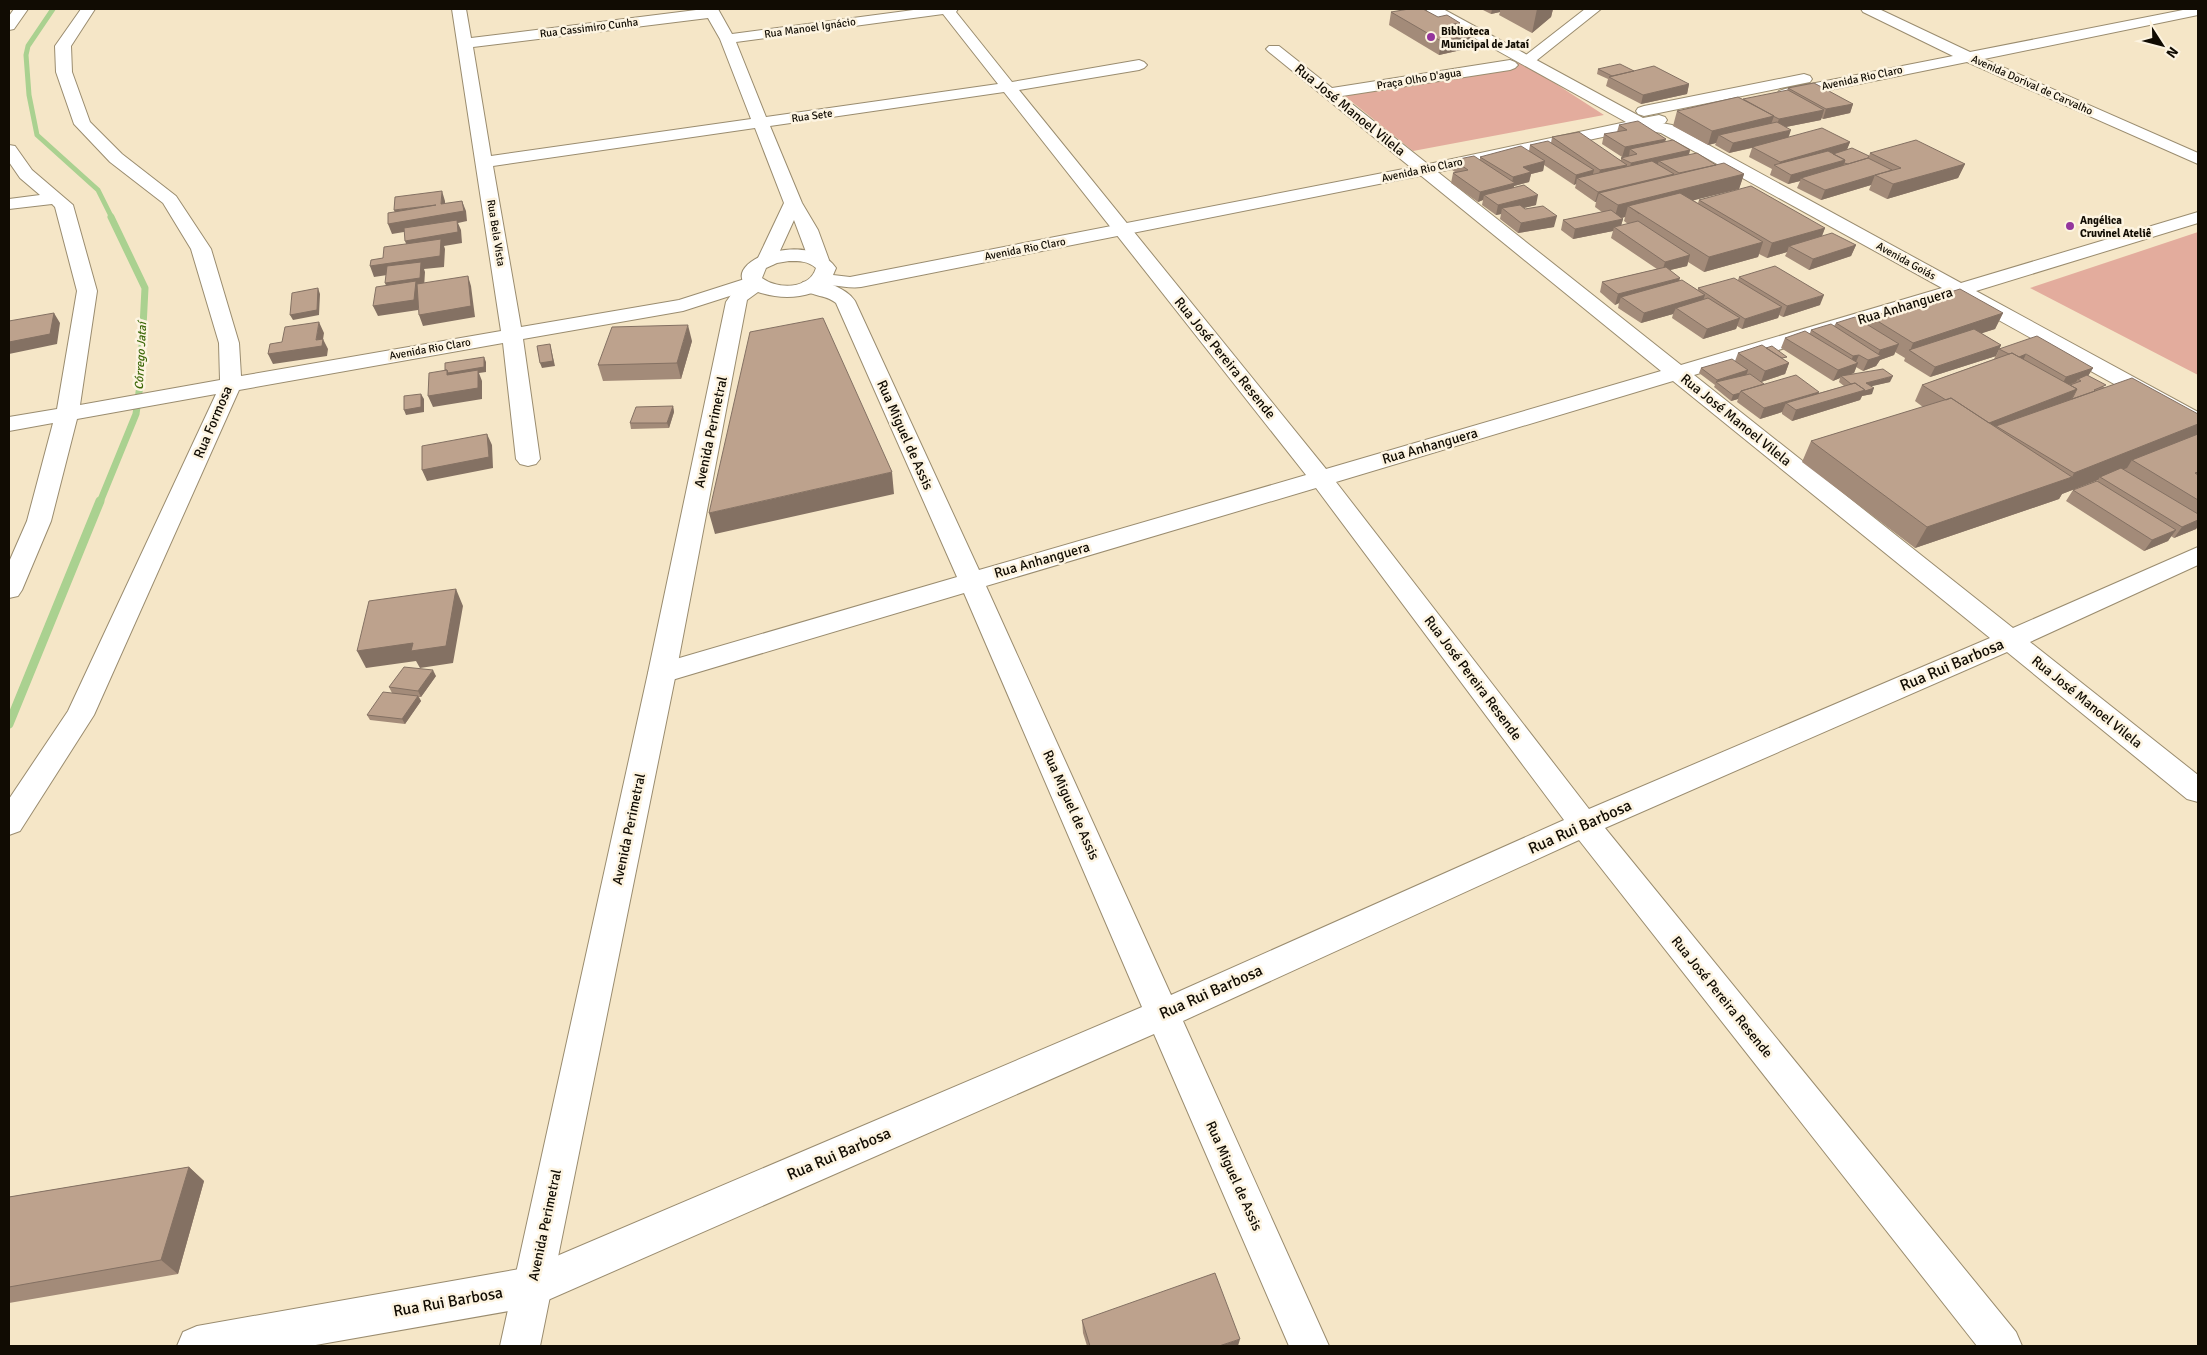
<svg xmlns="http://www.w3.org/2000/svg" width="2207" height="1355" font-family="Signika,sans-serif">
<rect width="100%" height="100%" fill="#f5e6c7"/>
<path fill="#e3ac9d" d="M1522,62L1604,115L1413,151L1341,93Z
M2198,232V375L2030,288Z"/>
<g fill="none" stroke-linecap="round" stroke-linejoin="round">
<path stroke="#aad190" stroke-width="5" d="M53,9L28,46L26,55L29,95L37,135L98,190L112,218"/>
<path stroke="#aad190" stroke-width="7" d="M100,502L136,414L140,385L145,288L111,217"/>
<path stroke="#aad190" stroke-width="9" d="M9,724L100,501"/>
<g stroke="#9a8c6f" stroke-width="2">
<path id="minor" d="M14,9H28L14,29L9,30V16Z
M81,9H95L71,46L72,72L90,122L122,154L176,196L211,249L239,343L241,376L501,331L452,9H466L471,38L704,9H718L732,34L921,9H958L956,12L1012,82L1139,60L1144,62L1147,65L1144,68L1139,70L1019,90L1326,469L1661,371L1269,52L1266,49L1269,46H1279L1332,88L1510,60L1515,62L1518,65L1515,68L1510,70L1342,96L1681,365L1942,288L1661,133L1635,128L1633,124L1635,120L1641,119L1672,125L1961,283L2198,212V223L1976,291L2198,412V428L2190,426L1957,297L1694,375L2013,628L2198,547V565L2030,642L2198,775V802L2187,799L2007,652L1605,828L2016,1332L2022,1346H1977L1579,840L1183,1021L1329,1346H1289L1154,1034L532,1307L310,1346H177L183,1332L197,1326L531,1267L1142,1007L964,593L662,683L652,680L648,673L652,666L957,577L836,303C826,294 808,297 800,286L803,282C819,278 846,287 855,301L979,570L1306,475L1004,92L770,126L802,203L818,230L829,260L826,264L819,266L812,264L809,260L794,220L774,264L767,266L760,264L757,260L784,203L755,128L493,166L521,327L679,300L754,276L761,278L764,282L761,286L683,311L523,339L540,459L536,464L528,466L520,464L516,459L503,343L239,390L94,715L20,831L9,835V799L68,711L216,394L77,419L51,521L22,590L18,596L9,598V562L27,521L53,423L9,431V417L57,409L77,291L55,207L52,204L9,209V199L40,195L20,178L9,162V145L15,146L32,170L73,205L97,291L80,405L220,380L219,343L191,249L163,203L110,162L74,124L56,72L55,46ZM943,14L998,84L766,117L736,42ZM708,18L720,39L751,119L491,156L473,47ZM1673,381L1990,638L1589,809L1336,482ZM1316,488L1564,820L1171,995L986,586Z
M1585,9H1601L1532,64H1522L1519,61L1522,58Z
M1861,9H1879L1970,52L2188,9H2198V15L1984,59L2198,153V164L1967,62L1785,99L1779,97L1777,94L1779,91L1785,89L1953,56L1863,12Z
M1804,74L1810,76L1812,79L1810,82L1644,116L1638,114L1636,111L1638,108L1644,106Z"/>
</g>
<g stroke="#9a8c6f" stroke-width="2">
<path id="major" d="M1426,9H1443L1643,118L1659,115L1665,117L1667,120L1665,123L1659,125L1424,175L861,287C849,289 835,284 826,286C822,287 817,292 812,293C794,299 776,298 758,292L747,300L676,673L540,1346H500L648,673L726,302L733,292L744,283C727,258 810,230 836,268L833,275L850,277L1424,165L1626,122L1428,12ZM789,261C800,261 808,261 816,268C810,289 778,290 762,278L766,268L777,263Z"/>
</g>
<use href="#minor" fill="#fff" fill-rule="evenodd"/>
<use href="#major" fill="#fff" fill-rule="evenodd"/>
</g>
<path fill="#a38b79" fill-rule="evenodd" d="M1481,9H1553L1551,17L1532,33L1499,15L1500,12L1491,14Z
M1391,12L1438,17L1460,23L1459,28L1472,35L1470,48L1439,55L1389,25Z
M1598,69L1634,71L1689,84L1687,94L1641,104L1606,86L1608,79L1597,74Z
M1788,88L1853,104L1850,113L1823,119L1821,118V120L1786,127L1788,138L1850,142L1847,149L1869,156L1870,153L1965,164L1958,178L1887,199L1869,190L1871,185L1821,200L1797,188L1800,181L1788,184L1770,175L1772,169L1749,157L1752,148L1729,153L1715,145L1716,143L1708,145L1673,126L1677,111L1743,100L1787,91Z
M1619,125L1690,150L1689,155L1744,174L1739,189L1693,200L1698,203L1699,200L1825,228L1822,236L1856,245L1851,256L1809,270L1785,256L1787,252L1767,258L1759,254L1758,257L1704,272L1688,262L1687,266L1670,270L1679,280L1698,290V288L1738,280L1739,277L1820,305L1783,317L1779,315L1778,318L1742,329L1737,326L1736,329L1703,339L1672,318L1673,314L1641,323L1618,308L1619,303L1615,305L1600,292L1602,282L1657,269L1611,238L1613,231L1573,239L1561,230L1563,220L1602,212L1595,207L1596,202H1595L1575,188L1576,184L1574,185L1544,165L1543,171L1531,174L1529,182L1514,186V188L1536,205L1523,208L1554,227L1518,233L1500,219L1501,214L1496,215L1482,205L1483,200L1478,202L1451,183L1453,173L1455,172L1452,170L1454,160H1480V157L1529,151L1530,145L1551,143L1552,137L1621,160V158L1622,157L1602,144L1604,134L1617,132ZM1625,217L1624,221L1628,224L1621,226L1623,219L1622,218Z
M2003,313L1995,329L1981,333L2001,345L1996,356L1930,377L1904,361L1905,358L1895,352L1894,355L1880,360L1876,366L1863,371L1856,367L1854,373L1851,374L1890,382L1871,386L1872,394L1862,396L1860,400L1792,421L1782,414V412L1760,419L1737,402L1738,399L1731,401L1714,387L1715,385L1699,373L1701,368L1735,361L1738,353L1785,360L1789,363L1785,374L1761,382L1764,384L1819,393L1844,386L1839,382L1840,378L1833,381L1781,348L1785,338L1810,333L1811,330L1834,326L1836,323L1868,325L1871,317Z
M692,341L681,379L603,381L598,365Z
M1999,349L2093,368L2088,376L2104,387L2198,414V526L2196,529L2174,538L2171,536L2168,541L2144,551L2066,501L2073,490L2097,481L2098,480L2062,494L2059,499L1915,548L1802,462L1811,441L1923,407L1915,401L1922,385L1994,359Z
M673,406L674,412L669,428L631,429L630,423Z
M436,676L421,697H419L421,701L405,724L370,720L367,715L392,693L389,687Z
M189,1167L204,1181L178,1274L9,1303V1197Z
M1082,1320L1238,1346H1087L1083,1333Z"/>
<path fill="#847163" d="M1492,9H1500V12L1491,14Z
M1537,9H1553L1551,17L1532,33Z
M1460,23L1458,36L1453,24Z
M1472,35L1470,48L1439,55L1441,41Z
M1689,84L1687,94L1641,104L1643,95Z
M1853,104L1850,113L1823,119L1826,109Z
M1824,110L1821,120L1775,129L1779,119Z
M1774,116L1769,130L1719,135L1716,143L1708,145L1712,131Z
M1791,130L1788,139L1729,153L1733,143Z
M1666,139L1663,148L1630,149L1629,156L1622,157L1625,147Z
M1850,142L1846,152L1778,167L1780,162Z
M1690,150L1687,160L1659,161L1657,166L1628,173L1631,163Z
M1845,160L1842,170L1801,178L1800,181L1788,184L1791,175Z
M1545,161L1543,171L1531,174L1529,182L1514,186L1513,193L1484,195L1483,200L1478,202L1480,192L1512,184L1513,177L1523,167Z
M1965,164L1958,178L1887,199L1893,184Z
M1627,165L1625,174L1597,180L1600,170Z
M1594,170L1591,180L1577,178L1576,184L1574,185L1576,175Z
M1674,174L1671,184L1599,193L1596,202H1595L1598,192Z
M1744,174L1739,189L1639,214L1628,206L1625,217L1614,220L1618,205Z
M1875,175L1871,185L1821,200L1825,190Z
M442,191L445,201V214L441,204Z
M1538,195L1536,205L1507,212L1502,208L1501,214L1496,215L1498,205Z
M462,201L466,211L467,221L458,223L461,230L462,243L444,246L445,249L444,267L424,269L425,272L424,288L420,292L418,310L378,316L373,306L389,293L385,283L420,270L374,277L370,266L409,251L405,241L457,223L392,234L388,224Z
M436,205L398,220L394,210Z
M1557,216L1554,227L1518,233L1521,223Z
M1623,219L1620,229L1614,227L1613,231L1573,239L1575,229Z
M1825,228L1819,243L1789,246L1787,252L1767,258L1772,243Z
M1763,242L1758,257L1704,272L1709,257Z
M1856,245L1851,256L1809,270L1813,259Z
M1690,255L1687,266L1662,272L1665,262Z
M468,276L471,286L475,317L423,326L419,315Z
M1680,278L1677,289L1621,297L1619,303L1615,305L1618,294Z
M318,288L320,294L319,315L293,320L290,315Z
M1705,295L1701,306L1676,308L1673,314L1641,323L1644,313Z
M1824,295L1820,305L1783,317L1787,306Z
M1782,307L1778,318L1742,329L1745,319Z
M54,313L60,323L57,344L9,354V342Z
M2003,313L1995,329L1916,355L1910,351L1913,343Z
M1740,318L1736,329L1703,339L1707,329Z
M319,322L324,333L322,346L323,339L328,349L327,356L273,364L268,354L316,340Z
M688,325L692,341L681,379L677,363Z
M550,344L555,366L542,368L540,363Z
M1899,344L1894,355L1880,360L1876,366L1863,371L1868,360L1877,357L1880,350Z
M2001,345L1996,356L1930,377L1935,367Z
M2026,354L2021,365L2015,358Z
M1859,355L1855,364L1858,363L1854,373L1843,377L1841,376L1840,378L1833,381L1838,370L1849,366L1853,356Z
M484,357L486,362V372L479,373L482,381V399L433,407L428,396L447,379V370Z
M1789,363L1785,374L1761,382L1765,371Z
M2093,368L2086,379H2078L2076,382L2060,388L2066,377Z
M1748,370L1746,376L1716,382L1715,385L1717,380Z
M1893,376L1890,382L1864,388L1866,383Z
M1874,388L1872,394L1862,396L1860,400L1792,421L1796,410L1865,390Z
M2077,389L2068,405L1996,426L1991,435L1986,424Z
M1819,392L1815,402L1786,403L1782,412L1760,419L1764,408Z
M1740,393L1738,399L1731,401L1733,395Z
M421,394L424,399V412L406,415L404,410Z
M673,406L674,412L669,428L667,423Z
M2198,424V435L2132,460L2127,468L2102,478L2100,477L2098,480L2062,494L2059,499L1915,548L1927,527L2072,477L2074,473Z
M487,434L492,445L493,468L427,481L422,470Z
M892,472L894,494L715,534L709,513Z
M2198,520V526L2196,529L2174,538L2182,527Z
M2176,530L2168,541L2144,551L2152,540Z
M456,589L463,606L453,663L420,668L416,661L366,668L357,651Z
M433,670L436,676L421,697L418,691Z
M418,696L421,701L405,724L402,719Z
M189,1167L204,1181L178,1274L161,1260Z
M1240,1339L1238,1346H1219Z"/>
<path fill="#bda28d" stroke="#847163" d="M1409,9H1423L1438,17L1447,15L1460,23L1453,24L1472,35L1441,41L1391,12Z
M1620,64L1634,71L1612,76L1598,69Z
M1654,66L1689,84L1643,95L1609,77Z
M1814,83L1853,104L1826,109L1788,88Z
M1788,90L1824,110L1779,119L1773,116H1774L1743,99Z
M1738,97L1774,116L1712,131L1677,111Z
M1638,121L1666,139L1625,147L1604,134L1627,130L1619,125Z
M1777,122L1791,130L1733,143L1719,135Z
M1822,128L1850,142L1780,162L1752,147Z
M1579,132L1627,165L1600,170L1552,137Z
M1673,140L1690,150L1631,163L1621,158L1637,154L1630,149Z
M1916,140L1965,164L1893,184L1875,175L1901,168L1870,153Z
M1548,141L1594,170L1576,175L1530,145Z
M1521,146L1545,161L1523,167L1531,172L1513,177L1480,157Z
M1852,148L1869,156L1868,158L1848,164L1844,163L1845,160L1833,154Z
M1828,151L1845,160L1791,175L1774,165Z
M1697,153L1716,165L1679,173L1659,161Z
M1474,156L1515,183L1480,192L1453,173L1468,170L1454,160Z
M1868,158L1892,170L1825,190L1801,178Z
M1652,161L1674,174L1598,192L1577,178Z
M1724,163L1744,174L1618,205L1599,193Z
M1524,185L1538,195L1498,205L1484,195Z
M1751,186L1825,228L1772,243L1699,200Z
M442,191L441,204L462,201L464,211L388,224V213L436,205L394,210L395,197Z
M1680,193L1763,242L1709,257L1628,206Z
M1520,205L1525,209L1543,206L1557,216L1521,223L1502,208Z
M1611,210L1623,219L1575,229L1563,220Z
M457,220L458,232L405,241L404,228Z
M1638,221L1690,255L1665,262L1614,227Z
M1832,233L1856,245L1813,259L1789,246Z
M441,239L440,256L370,266L371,260L383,258L384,247Z
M421,262L420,278L385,283L387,266Z
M1775,266L1824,295L1787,306L1739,277Z
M1666,267L1680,278L1618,294L1602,282Z
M468,276L471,306L419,315L417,284Z
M1734,278L1782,307L1745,319L1698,288Z
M1682,280L1705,295L1644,313L1621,297Z
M416,281L414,300L373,306L376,287Z
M318,288L317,310L290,315L292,293Z
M1960,289L2003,313L1913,343L1871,317Z
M1708,298L1740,318L1707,329L1676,308Z
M54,313L50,334L9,342V321Z
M1855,317L1899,344L1880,350L1836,323Z
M823,318L892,472L709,513L750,332Z
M319,322L316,340L323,339L322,346L268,354L270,344L282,342L285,327Z
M1831,324L1881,356L1868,360L1859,355L1853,356L1811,330Z
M688,325L677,363L598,365L612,327Z
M1974,329L2001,345L1935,367L1909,350Z
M1805,331L1858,363L1838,370L1785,338Z
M2037,336L2093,368L2066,377L2026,354L2019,357L2012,353L2009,354L1999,349Z
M550,344L553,361L540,363L537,346Z
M1762,345L1789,363L1765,371L1738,353Z
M1772,346L1787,357L1782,358L1766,348Z
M2012,353L2077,389L1989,423L1951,398L1946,400L1922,385Z
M484,357V367L448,373L447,370H445V363Z
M1732,359L1748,370L1717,380L1701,368Z
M1883,369L1893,376L1866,383L1874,388L1865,391V390L1855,383L1851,384L1841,376Z
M447,370V375L478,370V388L428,396L429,373Z
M1750,374L1764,384L1741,391L1740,393L1733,395L1716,382Z
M1796,375L1819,392L1764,408L1741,391Z
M2087,375L2106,385L2094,390L2095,391L2072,399L2077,389L2070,385L2081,381L2078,379Z
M2132,378L2198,414V424L2074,473L1996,426Z
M1855,383L1865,390L1796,410L1786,403Z
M421,394V407L404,410V396Z
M1951,398L2072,477L1927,527L1811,441Z
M673,406L667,423H630L636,407Z
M487,434L489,457L422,470V446Z
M2198,434V472L2195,473L2198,475V500L2132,460Z
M2121,468L2198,514V520L2182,527L2100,477Z
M2097,481L2176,530L2152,540L2073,490Z
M456,589L446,646L411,651L413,643L357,651L369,601Z
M404,667L433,670L418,691L389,687Z
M383,692L418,696L402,719L367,715Z
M189,1167L161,1260L9,1287V1197Z
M1215,1273L1240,1339L1219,1346H1090L1082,1320Z"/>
<g fill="#94359d" stroke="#fdf4e1" stroke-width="2">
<circle cx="1431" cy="37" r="5"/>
<circle cx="2070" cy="226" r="5"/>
</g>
<g text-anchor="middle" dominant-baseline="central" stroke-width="5" stroke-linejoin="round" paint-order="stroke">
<g font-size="11" fill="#110c03" stroke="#fdf4e1">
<text transform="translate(589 28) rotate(-7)">Rua Cassimiro Cunha</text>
<text transform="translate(810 28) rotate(-8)">Rua Manoel Ignácio</text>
<text transform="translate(1862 78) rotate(-12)">Avenida Rio Claro</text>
<text transform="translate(1419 79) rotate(-9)">Praça Olho D'agua</text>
<text transform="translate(2032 85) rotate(24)">Avenida Dorival de Carvalho</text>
<text transform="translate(812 116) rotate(-8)">Rua Sete</text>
<text transform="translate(1422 170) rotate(-12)">Avenida Rio Claro</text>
<text transform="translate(496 233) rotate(81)">Rua Bela Vista</text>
<text transform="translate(1025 249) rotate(-11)">Avenida Rio Claro</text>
<text transform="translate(1906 261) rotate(29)">Avenida Goiás</text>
<text transform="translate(430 349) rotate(-10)">Avenida Rio Claro</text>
</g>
<g font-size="11" font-weight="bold" fill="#110c03" stroke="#fdf4e1" text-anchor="start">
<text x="1441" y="31">Biblioteca<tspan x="1441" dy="13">Municipal de Jataí</tspan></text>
<text x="2080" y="220">Angélica<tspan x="2080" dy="13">Cruvinel Ateliê</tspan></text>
</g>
<g font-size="12" font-style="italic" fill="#396606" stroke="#fdf4e1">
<text transform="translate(141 356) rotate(-87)">Córrego Jataí</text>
</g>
<g font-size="14" fill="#110c03" stroke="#fdf4e1">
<text transform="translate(1350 110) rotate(39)">Rua José Manoel Vilela</text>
<text transform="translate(1905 306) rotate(-17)">Rua Anhanguera</text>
<text transform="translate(1225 358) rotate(51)">Rua José Pereira Resende</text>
<text transform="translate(1736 420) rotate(39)">Rua José Manoel Vilela</text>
<text transform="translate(213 422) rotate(-67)">Rua Formosa</text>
<text transform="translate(711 432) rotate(-78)">Avenida Perimetral</text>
<text transform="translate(905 435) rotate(66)">Rua Miguel de Assis</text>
<text transform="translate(1430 446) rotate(-16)">Rua Anhanguera</text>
<text transform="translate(1042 560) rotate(-16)">Rua Anhanguera</text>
<text transform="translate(1473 678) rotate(53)">Rua José Pereira Resende</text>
<text transform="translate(2087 702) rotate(39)">Rua José Manoel Vilela</text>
<text transform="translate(1071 805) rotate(66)">Rua Miguel de Assis</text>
<text transform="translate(629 829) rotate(-78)">Avenida Perimetral</text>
<text transform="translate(1722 997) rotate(51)">Rua José Pereira Resende</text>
<text transform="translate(1234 1176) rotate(66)">Rua Miguel de Assis</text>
<text transform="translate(545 1225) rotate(-78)">Avenida Perimetral</text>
</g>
<g font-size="16" fill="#110c03" stroke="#fdf4e1">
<text transform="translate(1952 665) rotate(-23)">Rua Rui Barbosa</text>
<text transform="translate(1580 827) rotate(-24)">Rua Rui Barbosa</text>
<text transform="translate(1211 992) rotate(-24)">Rua Rui Barbosa</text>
<text transform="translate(839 1154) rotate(-23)">Rua Rui Barbosa</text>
<text transform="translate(448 1302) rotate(-10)">Rua Rui Barbosa</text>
</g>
</g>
<rect width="2207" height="1355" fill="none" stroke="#110c03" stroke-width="20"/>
<g transform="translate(2162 45) rotate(126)" stroke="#fdf4e1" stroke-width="4" paint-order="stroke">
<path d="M0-4L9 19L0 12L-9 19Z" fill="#110c03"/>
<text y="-8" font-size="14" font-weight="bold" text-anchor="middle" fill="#110c03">N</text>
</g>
</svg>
